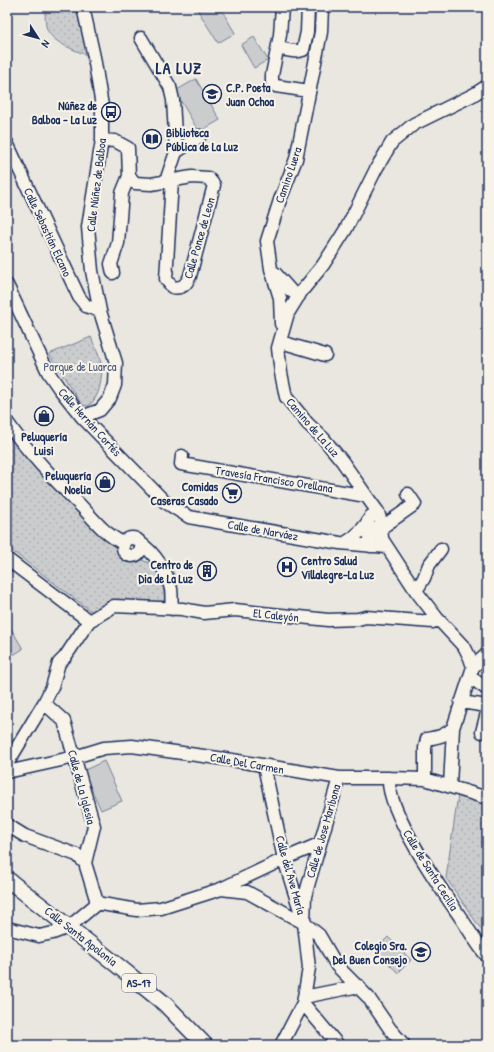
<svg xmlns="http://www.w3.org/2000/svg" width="494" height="1052" font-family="'Patrick Hand',sans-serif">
<defs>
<pattern id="grass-dots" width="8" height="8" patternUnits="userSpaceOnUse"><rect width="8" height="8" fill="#cbcccd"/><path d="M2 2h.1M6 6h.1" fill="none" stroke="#aeb0b2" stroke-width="1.8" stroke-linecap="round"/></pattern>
</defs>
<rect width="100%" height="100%" fill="#eae7e0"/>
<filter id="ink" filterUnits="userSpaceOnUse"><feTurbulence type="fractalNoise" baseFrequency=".025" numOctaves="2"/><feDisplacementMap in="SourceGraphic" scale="8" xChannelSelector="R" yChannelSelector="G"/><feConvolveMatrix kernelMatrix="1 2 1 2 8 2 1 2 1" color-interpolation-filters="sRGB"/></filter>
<g filter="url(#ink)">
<path fill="url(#grass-dots)" stroke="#737e96" d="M45,7H83L88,56C74,49 50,43 46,26C45,20 45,13 45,7Z
M91,337C94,345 99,354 101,363C103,376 100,399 88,406L82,405L49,354Z
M7,430L51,484L119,551C122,553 125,557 129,558C135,560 142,559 147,562C160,567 166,591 164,603L97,613L92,612L7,547Z
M458,795L487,803V938L446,878Z"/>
<path fill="#cbcccd" stroke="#737e96" d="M201,7H220L235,33L218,43L197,9Z
M254,37L268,60L254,68L241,45Z
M196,79L220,120L199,132L175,91Z
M9,625L23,649L10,657L7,653V626Z
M104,761L122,801L101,810L83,771Z
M388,937L411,960L398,973L375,950Z"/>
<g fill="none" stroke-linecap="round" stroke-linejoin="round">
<g stroke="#1b2f5e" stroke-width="15">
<path id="minor" d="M282,7L280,35L272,75V83L276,86L309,91
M141,38L170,87L173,100L176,152L166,181
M279,48C287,50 295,53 303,50L307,32L308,7
M102,140L115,141L128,148L129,176L135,183L151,184L192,177L208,178L214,185L190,276C186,285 182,289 172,287L166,279L172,181
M7,143L79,297L86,306L100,311
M176,152L200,136
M113,273L111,264L118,243L122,193L129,176
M275,273L291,291L299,296
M7,285L48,372L59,388L82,417L165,502L189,517L217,522L340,543L387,547
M281,324L280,298L271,269L267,241L280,200L296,159L321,32L322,7
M281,342L325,355
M82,417L100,410L110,398L115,385L116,363L100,311L92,271L88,227L102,140V106L94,57L83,7
M7,422C29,454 55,480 82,507C95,521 106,535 123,543
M182,456L181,464L366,496
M123 547a9 9 0 1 1 18 0a9 9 0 1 1-18 0Z
M139,542C154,552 167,571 171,589C172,595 171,602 172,609
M345,543C356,537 365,528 371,516
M370,546V530L381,528L415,504L408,494
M7,559L89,621
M416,591L424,578L429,565L441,549
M473,667L470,658L465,648L437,618L416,591L382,539L381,522L378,512L370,501L342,461L324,439L308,424L286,397L281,373L278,348L288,313L301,292L323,265L334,248L346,229L376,169L392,142L414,124L473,95L487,86
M470,677L487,689
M461,702L487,706
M44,703L64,721L94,826L85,863L96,899V903
M482,732L487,713
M7,764L44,703L52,687L59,663L65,657L89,621L114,606L182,609L204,613L235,610L328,620L358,619L366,617L433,622L437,618
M264,766L284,859L304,923L319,935L337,966L368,997L390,1029L404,1045
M7,772L75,757L104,748L132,746L232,760L339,778H389L425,779L487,798
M389,778C386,811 443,892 463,921C471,933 478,946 487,956
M425,779V748L427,739C438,737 445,736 453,728
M450,786L453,728L473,667L487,654
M7,825L25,836L77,855L85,863
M221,889L284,859L319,844
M96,903L137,910L161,908L221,889L247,892L304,923
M7,928L39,936L53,933L69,927L94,906L96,903
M304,997L359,986
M303,1003L338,1045
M281,1045L303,1003L309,968L304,923L305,896L339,778"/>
</g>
<g stroke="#1b2f5e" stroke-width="18">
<path id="major" d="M7,879L112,961L165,1004L205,1045"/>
</g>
<use href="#minor" stroke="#f7f3e8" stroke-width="12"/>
<use href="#major" stroke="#f7f3e8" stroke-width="15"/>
</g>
</g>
<defs>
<g id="school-ring" transform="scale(1)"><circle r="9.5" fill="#f7f3e8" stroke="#1b2f5e" stroke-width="1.5"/><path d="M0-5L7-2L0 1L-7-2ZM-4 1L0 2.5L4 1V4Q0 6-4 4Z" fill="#1b2f5e"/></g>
<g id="bus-ring" transform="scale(1)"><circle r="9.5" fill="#f7f3e8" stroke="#1b2f5e" stroke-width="1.5"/><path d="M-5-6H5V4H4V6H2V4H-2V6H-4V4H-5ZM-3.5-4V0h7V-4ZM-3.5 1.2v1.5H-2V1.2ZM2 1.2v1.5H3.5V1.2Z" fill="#1b2f5e"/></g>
<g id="library-ring" transform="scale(1)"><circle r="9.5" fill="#f7f3e8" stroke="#1b2f5e" stroke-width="1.5"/><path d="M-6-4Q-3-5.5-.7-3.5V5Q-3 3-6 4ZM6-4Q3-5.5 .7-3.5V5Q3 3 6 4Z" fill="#1b2f5e"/></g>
<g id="shop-ring" transform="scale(1)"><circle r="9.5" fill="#f7f3e8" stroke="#1b2f5e" stroke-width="1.5"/><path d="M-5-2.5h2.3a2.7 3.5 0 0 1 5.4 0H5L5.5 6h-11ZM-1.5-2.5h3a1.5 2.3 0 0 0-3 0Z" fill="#1b2f5e"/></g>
<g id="supermarket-ring" transform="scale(1)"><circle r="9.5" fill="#f7f3e8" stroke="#1b2f5e" stroke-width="1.5"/><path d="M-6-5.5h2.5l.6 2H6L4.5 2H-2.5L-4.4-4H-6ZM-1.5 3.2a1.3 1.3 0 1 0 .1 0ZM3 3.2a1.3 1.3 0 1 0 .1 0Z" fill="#1b2f5e"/></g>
<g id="hospital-ring" transform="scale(1)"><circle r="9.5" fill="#f7f3e8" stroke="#1b2f5e" stroke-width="1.5"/><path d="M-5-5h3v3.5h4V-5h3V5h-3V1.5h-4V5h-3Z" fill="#1b2f5e"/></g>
<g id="building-ring" transform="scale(1)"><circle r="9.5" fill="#f7f3e8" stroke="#1b2f5e" stroke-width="1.5"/><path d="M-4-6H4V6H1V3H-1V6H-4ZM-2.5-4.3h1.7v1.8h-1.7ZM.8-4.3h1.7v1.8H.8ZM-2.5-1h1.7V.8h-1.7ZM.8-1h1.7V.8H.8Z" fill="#1b2f5e"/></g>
</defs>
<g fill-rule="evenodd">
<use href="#school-ring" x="212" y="94"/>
<use href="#bus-ring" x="111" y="112"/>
<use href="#library-ring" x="152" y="139"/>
<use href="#shop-ring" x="44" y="416"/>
<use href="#shop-ring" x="105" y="482"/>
<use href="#supermarket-ring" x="232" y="493"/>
<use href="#hospital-ring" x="287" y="567"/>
<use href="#building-ring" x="207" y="571"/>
<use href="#school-ring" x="421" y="952"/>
</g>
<g text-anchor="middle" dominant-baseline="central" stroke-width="4" stroke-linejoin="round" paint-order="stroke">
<rect fill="#f7f3e8" stroke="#5d6a87" stroke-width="1" x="122" y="974" width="34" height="18" rx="3"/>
<g font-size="11" font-weight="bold" fill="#1b2f5e">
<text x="139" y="983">AS-17</text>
</g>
<g font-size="12" font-weight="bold" fill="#1b2f5e" stroke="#f7f3e8" text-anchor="end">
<text x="226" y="87" text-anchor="start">C.P. Poeta<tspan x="226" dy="14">Juan Ochoa</tspan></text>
<text x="97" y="105">Núñez de<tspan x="97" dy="14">Balboa - La Luz</tspan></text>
<text x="166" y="132" text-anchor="start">Biblioteca<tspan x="166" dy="14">Pública de La Luz</tspan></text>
<text x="44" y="436" text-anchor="middle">Peluquería<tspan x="44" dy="14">Luisi</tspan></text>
<text x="91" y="475">Peluquería<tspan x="91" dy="14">Noelia</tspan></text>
<text x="218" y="486">Comidas<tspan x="218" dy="14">Caseras Casado</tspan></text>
<text x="301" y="560" text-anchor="start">Centro Salud<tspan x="301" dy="14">Villalegre-La Luz</tspan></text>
<text x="193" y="564">Centro de<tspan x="193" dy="14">Dia de La Luz</tspan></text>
<text x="407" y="945">Colegio Sra.<tspan x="407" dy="14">Del Buen Consejo</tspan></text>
</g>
<g font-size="12" fill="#1b2f5e" stroke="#f7f3e8">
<text transform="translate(288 175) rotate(-71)">Camino Luera</text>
<text transform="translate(96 185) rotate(-83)">Calle Núñez de Balboa</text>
<text transform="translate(48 232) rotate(65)">Calle Sebastián Elcano</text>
<text transform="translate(199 238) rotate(-74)">Calle Ponce de Leon</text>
<text transform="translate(90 422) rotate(48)">Calle Hernán Cortés</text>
<text transform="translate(313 427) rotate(49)">Camino de La Luz</text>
<text transform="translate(274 479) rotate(9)">Travesía Francisco Orellana</text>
<text transform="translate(263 530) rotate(10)">Calle de Narváez</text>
<text transform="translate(276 615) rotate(6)">El Caleyón</text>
<text transform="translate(247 763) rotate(10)">Calle Del Carmen</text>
<text transform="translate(82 787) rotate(75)">Calle de La Iglesia</text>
<text transform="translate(323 831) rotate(-74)">Calle de Jose Maribona</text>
<text transform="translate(431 870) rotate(58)">Calle de Santa Cecilia</text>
<text transform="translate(291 875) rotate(74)">Calle del Ave María</text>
<text transform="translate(81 936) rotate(38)">Calle Santa Apolonia</text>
</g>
<g font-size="12" fill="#47567a" stroke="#f7f3e8">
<text x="80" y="366">Parque de Luarca</text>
</g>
<g font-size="16" font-weight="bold" letter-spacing="1" fill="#1b2f5e" stroke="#f7f3e8">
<text x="179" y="68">LA LUZ</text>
</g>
</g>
<rect width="494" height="1052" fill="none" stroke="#f7f3e8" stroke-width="24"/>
<rect x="12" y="12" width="470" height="1028" fill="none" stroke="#1b2f5e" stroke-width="1.5" filter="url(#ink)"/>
<g transform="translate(38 38) rotate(126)" stroke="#f7f3e8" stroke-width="3" paint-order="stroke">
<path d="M0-3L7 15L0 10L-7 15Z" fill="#1b2f5e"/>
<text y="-6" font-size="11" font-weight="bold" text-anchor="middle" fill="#1b2f5e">N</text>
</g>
</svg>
